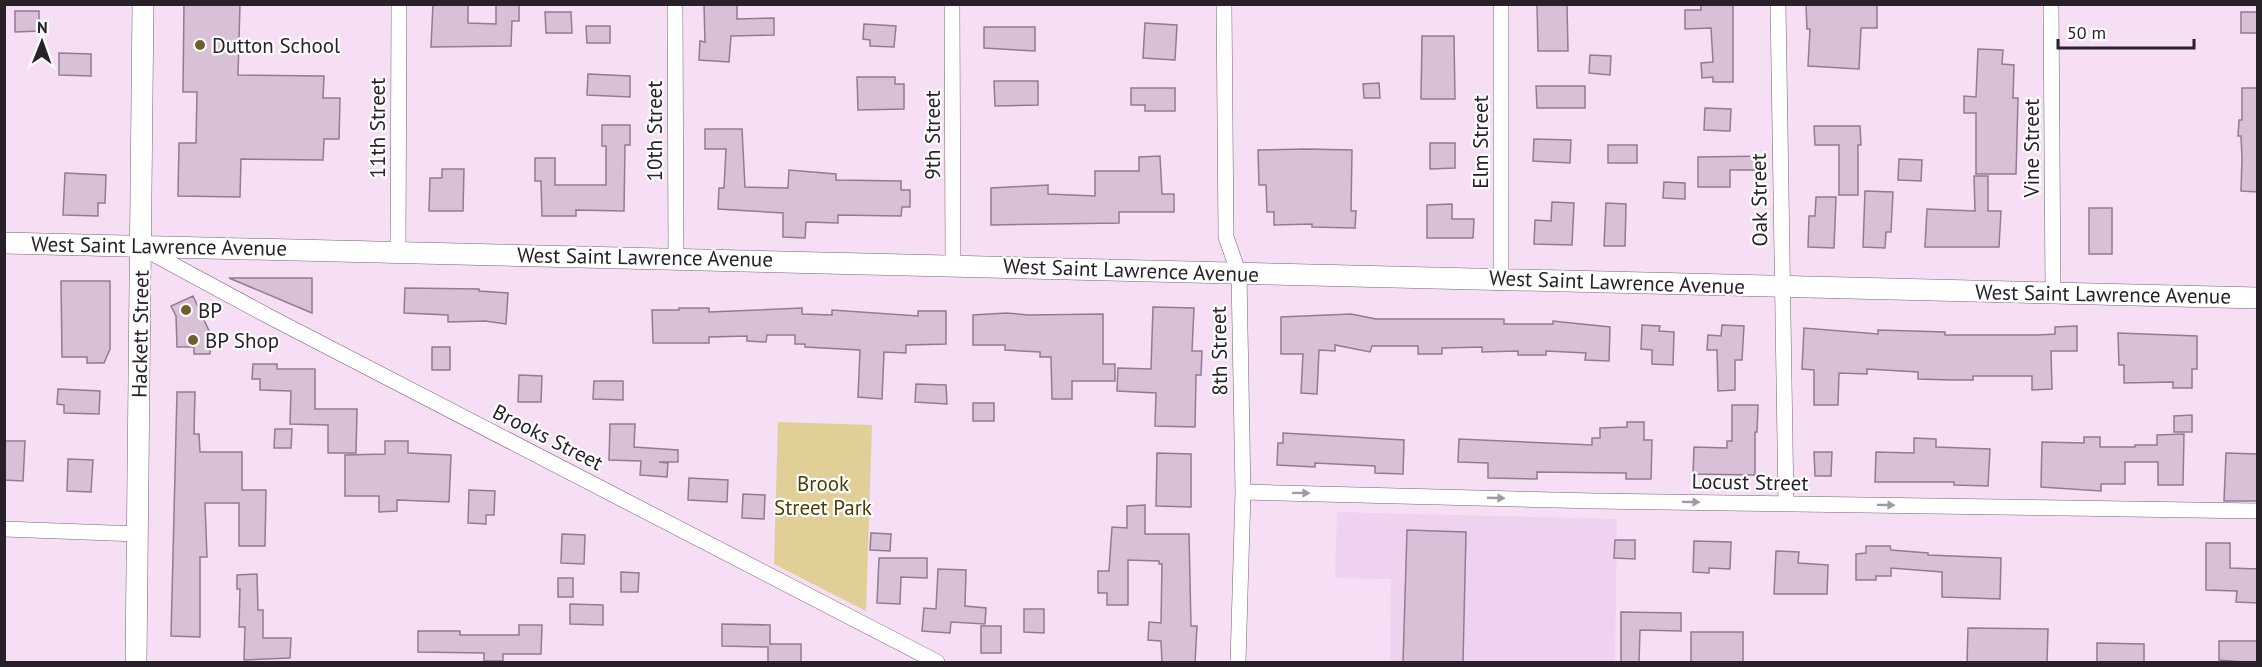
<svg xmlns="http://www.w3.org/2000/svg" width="2262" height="667" font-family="'PT Sans',sans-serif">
<rect width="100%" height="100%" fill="#f6def5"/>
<path fill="#efd2ef" d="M1337,512L1617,519L1615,662H1390L1391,579L1335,578Z"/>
<path fill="#e0cf96" d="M778,422L872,425L866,611L774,564Z"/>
<path fill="#d8c1d7" stroke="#927c91" stroke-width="1.5" d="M184,4H240L238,75L324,76L323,98H340L339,139H324L323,160L241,159L240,197L178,196L179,143H196L197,92H183Z
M433,4H468V23L496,24V4H519V21H512L511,46L431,47Z
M704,4H737V19L774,18V35L731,36L729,62L699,60L700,41L705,42Z
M1537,4H1567L1568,51H1538Z
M1701,4H1733V82H1713V77L1702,78L1701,63L1713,62L1711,28L1685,29V10H1701Z
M1806,4H1877V28H1861L1859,69L1808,66L1810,29H1807Z
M15,11H39V31L15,32Z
M545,12H571L572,33H546Z
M2241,12H2258V33H2241Z
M1145,23L1177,25L1175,60L1143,58Z
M864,24L896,26L894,47L870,46V40L863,39Z
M586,26H610V43H587Z
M984,27H1035V51L984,48Z
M1422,36H1454L1455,99H1421Z
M1978,49L2003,50L2002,64L2014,65L2013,98H2018L2016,174H1976V113H1964V96L1976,97Z
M59,53L91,54V76L59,75Z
M1590,55L1611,56L1610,75L1589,73Z
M588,74L630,76V97L587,95Z
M857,77H895V84H904V109L858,110Z
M994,81H1038V105L995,106Z
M1379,83L1380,98H1364L1363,84Z
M1536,86H1585V108H1537Z
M1131,88H1175V111H1145V105H1131Z
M2242,88H2258V192L2241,191L2242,158L2241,136H2238L2239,120H2242Z
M1705,108L1731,109L1730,131L1704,130Z
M602,125H630V145H625L624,211L576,210V216H542L541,181H535V158H555V185H606V146H602Z
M1814,126H1860L1861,145H1858V195H1839V145H1815Z
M705,129H742L745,187L788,188L789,170L836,174V180L901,181V190H910V207H902L901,216L838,215V223L806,222L805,238L783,237V213L718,209L719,188H724L726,149H705Z
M1534,139L1571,140L1570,163L1533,161Z
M1430,143H1455V168L1430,169Z
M1608,145H1637V163H1608Z
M1306,149L1352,150L1351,211H1356L1355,228L1312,227V224L1274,225V212H1267L1266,185H1259L1258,150Z
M1160,156L1162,194H1174V212H1119V223L991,225V188L1048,185V194L1095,196V171H1139V157Z
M1766,156V170H1730V187H1698V157Z
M1899,159L1922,160L1921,181L1898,180Z
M442,169H464L463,211H429L430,178H442Z
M65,173L106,175L105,203H98V216L63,215Z
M1974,176H1988V211H2001L1999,247H1925L1927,209L1975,211Z
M1664,182L1685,183V199L1663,198Z
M1865,191L1893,192L1891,232H1886L1885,248L1863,247Z
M1816,197H1836L1834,248L1808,247L1809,216H1815Z
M1552,202L1574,203L1572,245L1534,244L1535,220L1551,221Z
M1606,203L1626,204L1625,246H1604Z
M1452,204V219H1474L1473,238H1427V205Z
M2089,208H2112V254H2089Z
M229,278H312V313Z
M61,281H110V349L104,363H87V357H62Z
M405,288L479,289V291L508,293L506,324L485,321L448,322V315L404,313Z
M193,296L210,333V354H194V347H177L176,316L171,306Z
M1153,307L1194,308L1192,351H1202L1201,375H1196L1195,427L1155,426L1156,393L1117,391L1118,368L1151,369Z
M679,308H709V312L802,308V314L832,315V310L918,316V311H946V344L906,345V353L884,352L882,399L858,397L860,350L805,347V344H795V335H767L766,342L747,341V336L709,337V343H653L652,310H679Z
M1007,313L1028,315L1103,314V364H1115V381H1072V399H1052L1051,357H1040V352L1005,350V345H973V315Z
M1351,314L1376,319H1504V324H1553V321L1610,327L1609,361L1585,360L1586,353L1546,351V355H1518V351L1482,352V347L1442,348V354H1418V346H1372L1370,352L1335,345V351L1319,350L1317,394L1301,393L1303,354H1281V317Z
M1642,325L1660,326L1659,331L1674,332L1673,365L1652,364V350L1641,349Z
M1722,325L1744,326L1742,360H1735V390L1718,391L1717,350H1707L1708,335L1721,336Z
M2077,326V351H2051L2052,389L2032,390V376H1973V380H1952L1918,379V372L1867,369V374L1839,373L1838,405H1814V370L1802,369L1804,328L1878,334V330L1945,332V335H2038L2055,334V327Z
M2118,333L2197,336V369H2192V388H2173V382L2124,383V365H2119Z
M432,347H450V370H432Z
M253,364H277V369H315V409H357L356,453H328V425L290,424L291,391L260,390V379H252Z
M519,375L542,376L541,402H518Z
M594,381H623V400L593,399Z
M916,384L946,385L947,404L915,402Z
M58,389L100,391L99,414L64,413V405L57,404Z
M177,392H195L194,434H199L200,452H242V490H266L265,546H239V503H205L207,557H200V637L171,636Z
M973,403H994V421H973Z
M1732,405H1758L1757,432H1755V475L1693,474L1694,447L1727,448V441H1732Z
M2192,415V432H2174V416Z
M1627,422H1644V440H1652L1651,479H1626V473L1537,472V479L1488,478V463L1458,462L1459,439L1592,445V438H1600V428L1627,427Z
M610,424H635L634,447L678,450V462H659L668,463L667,477L640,475L641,461L609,460Z
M275,429H292L291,448H274Z
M1283,433L1404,440L1403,474L1375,473V466L1315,463V467L1277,465L1278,443H1283Z
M2184,434L2183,485H2158V462H2125V484H2101V491L2041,487L2042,442L2084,443V437H2100V447H2135V445H2157V435Z
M1914,438L1936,439V447L1990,449L1988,486L1954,485V482H1875L1876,452L1914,453Z
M4,441H25L23,481L4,480Z
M385,441H408V453L451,455L449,502L397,500V511L379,512V496H345V455L385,454Z
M1814,452H1832L1831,476H1815Z
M1157,453L1191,454V507L1156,506Z
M2226,453L2258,454V501H2224Z
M68,459L93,460L91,492L67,491Z
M689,478L728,480L727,502L688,500Z
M469,490L495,491L494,515H486V524L468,523Z
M743,494L765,495L764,519L742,518Z
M1145,505V534H1189L1191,626H1197L1195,663H1162L1161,641L1148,640L1149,622L1161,623L1162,564H1159V561L1128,560V605H1107V593H1098V571H1109L1112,527L1127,528V506Z
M1407,530L1466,532L1463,663H1403Z
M871,533L891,534L890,551L870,550Z
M562,534L585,535L584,564L561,563Z
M1615,540H1635V559L1614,558Z
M1694,541L1731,542L1730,569L1709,568V573L1693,572Z
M2206,543H2230V568L2258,569V603L2236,602L2237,591L2206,590Z
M1866,546H1890L1891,550L1928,553V555L2001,558L2000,599L1942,597V572L1891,568V576H1876V580H1856V554L1866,553Z
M1776,551L1799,552L1798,563L1828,565L1827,594H1774Z
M879,558H927V578L901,577L900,604L877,603Z
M938,569L966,570L965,606L986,608L985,624L951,622L950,633L922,631L924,608L936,609Z
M621,572L639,573L638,592H621Z
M257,574L258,610H263V638H291L290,658L244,660L245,627H239L240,589H237V575Z
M558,578H573V597H558Z
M570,604L603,605V625L570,624Z
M1024,609H1044V633L1024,632Z
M1621,612L1681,613V631L1640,630L1639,663H1621Z
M722,624L770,625V644H801V663H768V647L722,646Z
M519,625H542L541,654H503V661H484V653L418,652V631H460V635H519Z
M981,626H1001V653H981Z
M1968,628L2048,629L2047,663H1967Z
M1691,632H1743V663H1691Z
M2219,641H2258V663L2219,660Z
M2097,643L2144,644V663H2097Z"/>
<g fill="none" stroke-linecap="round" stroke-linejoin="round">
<g stroke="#776377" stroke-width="16">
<path id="street" d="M675,4L676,258
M952,4L953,264
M1224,4L1226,237L1239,274L1243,492L1238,662
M1778,4L1786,504
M2051,4L2053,292
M142,248L270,317L937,662
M398,251L399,4
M1501,279V4
M1243,492L1595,501L2258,511
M4,529L138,534"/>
</g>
<g stroke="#776377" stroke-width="22">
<path id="secondary" d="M4,243L2258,298
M136,662L143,4"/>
</g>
<use href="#street" stroke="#fff" stroke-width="15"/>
<use href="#secondary" stroke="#fff" stroke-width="21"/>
</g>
<defs><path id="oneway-solid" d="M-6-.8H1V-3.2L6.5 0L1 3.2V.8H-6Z" transform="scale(1.5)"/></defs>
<g fill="#9f9b9f">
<use href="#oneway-solid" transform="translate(1301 493) rotate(1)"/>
<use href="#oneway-solid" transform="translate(1496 498) rotate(2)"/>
<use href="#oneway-solid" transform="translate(1691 502) rotate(1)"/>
<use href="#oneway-solid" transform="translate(1886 505) rotate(1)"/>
</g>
<g fill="#6e5f2d" stroke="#fff" stroke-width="2">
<circle cx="200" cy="45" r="6"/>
<circle cx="186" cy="310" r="6"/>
<circle cx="193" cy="340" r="6"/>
</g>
<g text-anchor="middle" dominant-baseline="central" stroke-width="4.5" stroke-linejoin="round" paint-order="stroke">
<g font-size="21" fill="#292129" stroke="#fff" text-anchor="start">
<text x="212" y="45">Dutton School</text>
<text x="198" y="310">BP</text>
<text x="205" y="340">BP Shop</text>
</g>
<g font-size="21" fill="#292129" stroke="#fff">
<text transform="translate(377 128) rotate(-90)">11th Street</text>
<text transform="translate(654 131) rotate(-90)">10th Street</text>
<text transform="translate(932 135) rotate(-90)">9th Street</text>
<text transform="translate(1480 142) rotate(-90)">Elm Street</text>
<text transform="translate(2031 148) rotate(-90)">Vine Street</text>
<text transform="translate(1759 200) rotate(-91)">Oak Street</text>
<text transform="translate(159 246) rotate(1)">West Saint Lawrence Avenue</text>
<text transform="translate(645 257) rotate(1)">West Saint Lawrence Avenue</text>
<text transform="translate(1131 270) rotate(2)">West Saint Lawrence Avenue</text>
<text transform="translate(1617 282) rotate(2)">West Saint Lawrence Avenue</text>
<text transform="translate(2103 294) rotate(1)">West Saint Lawrence Avenue</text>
<text transform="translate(140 334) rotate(-89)">Hackett Street</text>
<text transform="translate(1219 351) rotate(-91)">8th Street</text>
<text transform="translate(548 437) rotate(27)">Brooks Street</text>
<text transform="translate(1750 482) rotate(1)">Locust Street</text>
</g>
<g font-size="21" fill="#4c3e02" stroke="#fff">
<text x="823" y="483">Brook<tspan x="823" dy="24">Street Park</tspan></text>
</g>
</g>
<rect width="2262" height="667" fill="none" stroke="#292129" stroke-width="12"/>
<g transform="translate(42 42) rotate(1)" stroke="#ffffff" stroke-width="4.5" paint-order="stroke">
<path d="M0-4.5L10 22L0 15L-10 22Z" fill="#292129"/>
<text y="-9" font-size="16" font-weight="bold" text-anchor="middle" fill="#292129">N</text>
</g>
<path d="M2058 39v9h136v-9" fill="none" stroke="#292129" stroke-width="3"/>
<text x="2067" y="39" font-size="18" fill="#292129" stroke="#ffffff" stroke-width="4.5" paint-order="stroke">50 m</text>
</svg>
